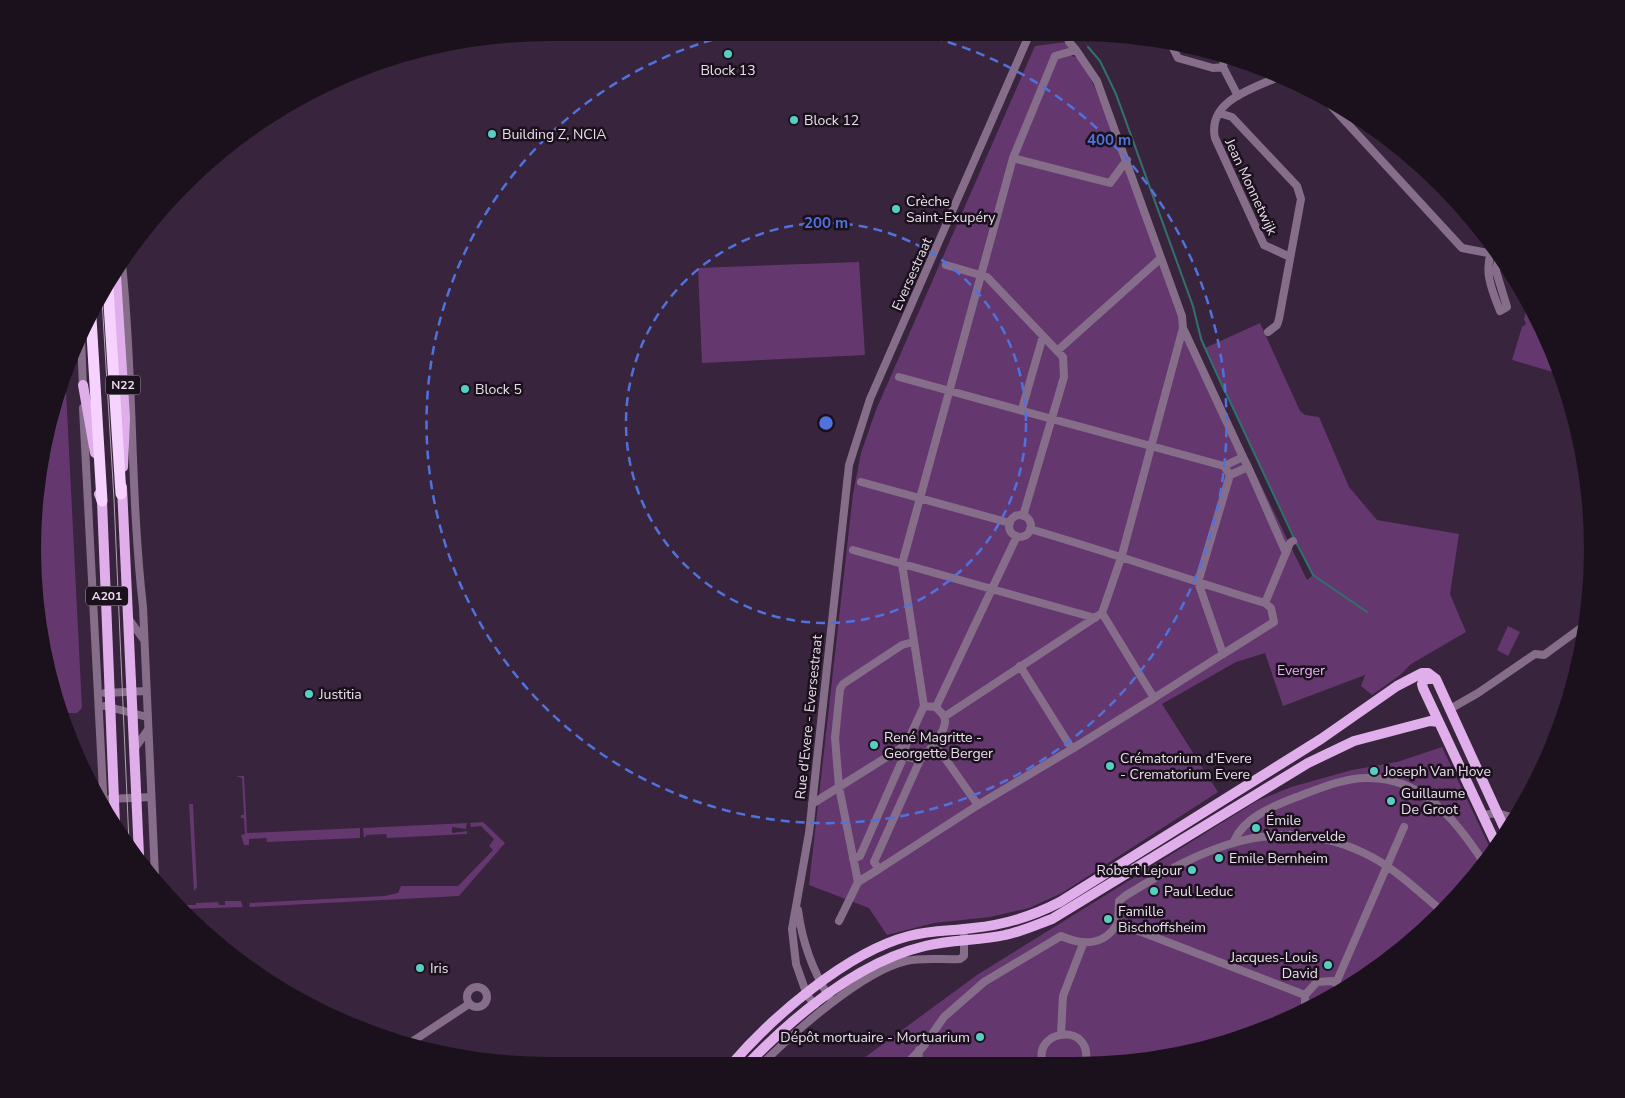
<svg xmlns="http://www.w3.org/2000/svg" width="1625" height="1098" font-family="'Nunito Sans',sans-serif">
<rect width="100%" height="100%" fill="#38243c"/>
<path fill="#65376f" d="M1084,41L1100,60L1117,94L1193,306L1205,348L1260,323L1300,411L1305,415L1319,417L1349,487L1377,520L1459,534L1450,594L1466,632L1411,664L1400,675L1372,695L1361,686L1365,675L1283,706L1265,653L1236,662L1162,704L1218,792L1062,893L1029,908L990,917L934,923L887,935L869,908L809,885L853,494L861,453L876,410L1035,46L1066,42L1072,56L1078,58L1086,68L1113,129L1180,318L1307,580L1313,575L1202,344L1192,306L1112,86L1099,61Z
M859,262L865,355L702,363L698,268Z
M1528,304L1553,351L1560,374L1512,360L1522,327L1526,324L1524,319Z
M65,371L82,708L77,713H60L42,650L34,515L50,416Z
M1508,626L1520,632L1508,656L1497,650Z
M1442,747L1492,852L1441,914L1363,978L1274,1026L1177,1056L1076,1065L853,1066L977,975L1257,801L1291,787L1352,770L1397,762Z
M236,776H244L247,833L360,828V838L267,842L266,838L249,839V845H244L241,835L245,834L244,818H241V815H244L242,778Z
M189,804H193L197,887L194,891Z
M483,822L505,843L459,896L249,907L250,903L385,896L398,893L401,886H458L493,850L489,846L494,839L481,826L471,827L470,823Z
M467,823L466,829L452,827V833L467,831V834L387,838L386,834L367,835L364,838L363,828Z
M225,901H241L243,907L180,909H187V905H196V903L218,902L219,905H225Z"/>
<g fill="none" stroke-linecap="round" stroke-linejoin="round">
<path stroke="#2e726b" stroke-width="2" d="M1088,47L1100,61L1116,94L1193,306L1201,339L1225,392
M1226,393L1294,538
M1296,542L1313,575L1367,612"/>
<path stroke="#866e8b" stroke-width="8" d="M1170,42L1178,58L1213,68L1223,67
M1224,58L1223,67L1238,96
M1278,77C1252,89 1207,101 1215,138L1264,245L1290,257
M1323,97L1462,248L1498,255
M1219,113L1232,117L1297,186L1301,199L1279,319L1277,325L1268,332
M1013,158L1110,183L1127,160
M1493,247C1483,270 1491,288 1500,311L1507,307L1496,271L1499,254
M122,264C134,378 130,493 143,607L155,876
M946,265L987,277L1063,357L1064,377L1023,516
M1183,328L1243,457
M81,336L83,389
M1057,351L1161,258
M899,377L1224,466L1230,475L1198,582L1223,654L1274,622L1271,608L1265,603C1186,579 1109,552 1030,529
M83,408L104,810
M1022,409L1043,336
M1224,466L1243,457L1248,467L1230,475
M1248,467L1286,553
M861,482L1010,523
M1009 526a11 11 0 1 1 22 0a11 11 0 1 1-22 0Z
M853,550L1095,618
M1265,603L1290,543L1293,541
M128,618L144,640
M105,693L146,691
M1154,698L1223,654
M105,706L147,717
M924,706L902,564L1013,158L1055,56L1076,50L1069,42L1068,37
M936,707L1017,536
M1450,709L1478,693L1535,654L1544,655L1585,625
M944,717L1102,613L1122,555L1183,328L1182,316L1097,81L1076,50
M135,748L147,731
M1072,749L1154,698L1102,613
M110,799L151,797
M812,804L839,787L835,738L840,689L843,684L902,645L913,642
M978,805L1072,749L1020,666
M1483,815L1497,813L1515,818
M1234,841C1244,818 1271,807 1294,798C1316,790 1342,778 1367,778C1422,777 1456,820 1484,863
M853,859L860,856L904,756
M879,869L978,805L935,744
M858,882L839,787L906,745L924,706L936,707C938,710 942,713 944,716C950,729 928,752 920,760L904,756L906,745
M798,910C802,941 813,971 829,997
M839,921L858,882L879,869L874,862L920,760
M1118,923L1305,995
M1336,983L1404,827
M467 997a10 10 0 1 1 20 0a10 10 0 1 1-20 0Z
M815,1005L807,995L796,964L792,929L809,833L849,465L870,399L1030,33
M1305,1010V995L1317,982L1332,981L1344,989
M1061,1034L1063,996L1083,944
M410,1043L469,1004
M760,1066C792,1034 862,971 906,961C923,957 943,960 960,959L964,956V936
M904,1066L923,1047L944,1017L984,982L1061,936C1084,946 1104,946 1118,923L1119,901L1125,896C1200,849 1277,811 1364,853C1394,867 1418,891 1443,912
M918,1066L919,1050
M1044,1066C1028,1029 1096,1020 1085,1065"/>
<path stroke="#e0afeb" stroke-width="10" d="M116,276L125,418L123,467
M83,385L95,453
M122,487L139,855
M99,494L102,501L115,825
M1436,679H1425L1422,684L1423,688L1497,846
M730,1066C772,1017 847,952 909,936C931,930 952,931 973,928C1004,925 1033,916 1060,902L1321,739L1397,686L1422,673H1428L1436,679L1507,834
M746,1066C793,1017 858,962 925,946C951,939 979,941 1005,935C1021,932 1036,925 1052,919L1308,763L1354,741L1430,721L1439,722"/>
<path stroke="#f6d3fe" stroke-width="11" d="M108,288L121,494
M91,318L102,501"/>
<path stroke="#b1a2b4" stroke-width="1" d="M102,300L114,499L129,843"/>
</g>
<g fill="none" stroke="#5072dd" stroke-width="2.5" stroke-dasharray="9 6">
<circle cx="826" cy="423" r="200"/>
<path d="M919 34A400 400 0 1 1 726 36"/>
</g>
<g fill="#56cec3" stroke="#1a111c" stroke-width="2">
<circle cx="728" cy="54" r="5"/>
<circle cx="794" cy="120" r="5"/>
<circle cx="492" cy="134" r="5"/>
<circle cx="896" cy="209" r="5"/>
<circle cx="465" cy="389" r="5"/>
<circle cx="309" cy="694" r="5"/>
<circle cx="874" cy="745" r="5"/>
<circle cx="1110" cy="766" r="5"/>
<circle cx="1374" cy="771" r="5"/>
<circle cx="1391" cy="801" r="5"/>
<circle cx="1256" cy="828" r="5"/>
<circle cx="1219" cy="858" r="5"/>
<circle cx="1192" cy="870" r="5"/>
<circle cx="1154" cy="891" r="5"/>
<circle cx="1108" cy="919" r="5"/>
<circle cx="1328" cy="965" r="5"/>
<circle cx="420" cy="968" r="5"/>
<circle cx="980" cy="1037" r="5"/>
</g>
<g text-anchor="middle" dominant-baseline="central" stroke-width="5" stroke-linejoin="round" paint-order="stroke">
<g fill="#1a111c" stroke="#aca0ae" stroke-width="1">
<rect x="105.5" y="375.5" width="35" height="19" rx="4"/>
<rect x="86" y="586.5" width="42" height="19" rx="4"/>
</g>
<g font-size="12" font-weight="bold" fill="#eadeed">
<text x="123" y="385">N22</text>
<text x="107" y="596">A201</text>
</g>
<g font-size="14" fill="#eadeed" stroke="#1a111c" text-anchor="start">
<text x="728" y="70" text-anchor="middle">Block 13</text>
<text x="804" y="120">Block 12</text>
<text x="502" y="134">Building Z, NCIA</text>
<text x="906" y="201">Crèche<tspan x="906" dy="16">Saint-Exupéry</tspan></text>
<text x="475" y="389">Block 5</text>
<text x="319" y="694">Justitia</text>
<text x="884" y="737">René Magritte -<tspan x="884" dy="16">Georgette Berger</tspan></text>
<text x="1120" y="758">Crématorium d’Evere<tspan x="1120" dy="16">- Crematorium Evere</tspan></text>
<text x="1384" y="771">Joseph Van Hove</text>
<text x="1401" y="793">Guillaume<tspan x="1401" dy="16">De Groot</tspan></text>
<text x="1266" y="820">Émile<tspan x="1266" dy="16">Vandervelde</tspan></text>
<text x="1229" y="858">Emile Bernheim</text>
<text x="1182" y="870" text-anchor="end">Robert Lejour</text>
<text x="1164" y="891">Paul Leduc</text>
<text x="1118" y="911">Famille<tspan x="1118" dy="16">Bischoffsheim</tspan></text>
<text x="1318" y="957" text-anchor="end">Jacques-Louis<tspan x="1318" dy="16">David</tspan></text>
<text x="430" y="968">Iris</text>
<text x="970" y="1037" text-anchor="end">Dépôt mortuaire - Mortuarium</text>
</g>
<g font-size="14" fill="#eadeed" stroke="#1a111c">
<text transform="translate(1251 187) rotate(65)">Jean Monnetwijk</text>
<text transform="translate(912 274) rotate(-66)">Eversestraat</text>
<text transform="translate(809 717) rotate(-84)">Rue d'Evere - Eversestraat</text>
</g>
<g font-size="14" fill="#ecb1f8" stroke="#1a111c">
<text x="1301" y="670">Everger</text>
</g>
</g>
<path d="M0 0H1625V1098H0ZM549 41H1076A508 508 0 0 1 1584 549V549A508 508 0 0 1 1076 1057H549A508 508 0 0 1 41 549V549A508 508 0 0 1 549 41Z" fill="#1a111c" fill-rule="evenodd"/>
<circle cx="826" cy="423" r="8" fill="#5072dd" stroke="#1a111c" stroke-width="2.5"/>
<g font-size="15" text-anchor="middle" font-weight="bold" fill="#5072dd" stroke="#1a111c" stroke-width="5" stroke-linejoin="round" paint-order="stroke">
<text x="1109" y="145">400 m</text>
<text x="826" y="228">200 m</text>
</g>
</svg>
